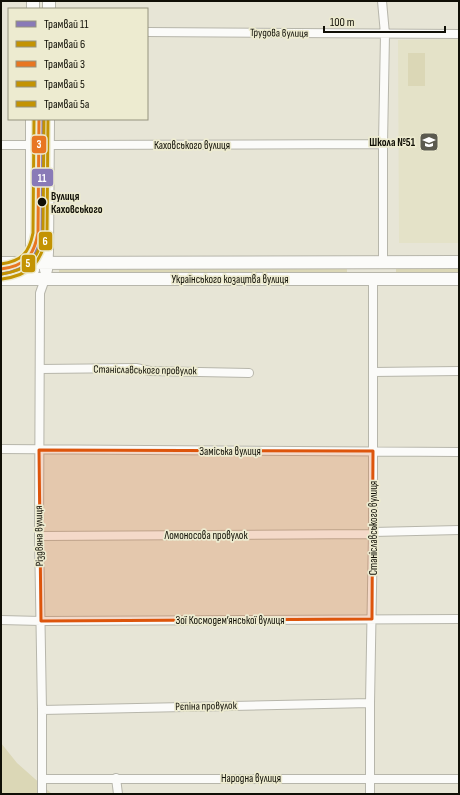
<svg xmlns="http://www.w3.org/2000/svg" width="460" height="795" font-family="'Sofia Sans Condensed',sans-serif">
<rect width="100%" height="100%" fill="#e7e5d6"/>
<path fill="#e4e2c8" d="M459,39V243H399L398,40Z"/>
<path fill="#dbd7b6" d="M408,53H425V86H408Z
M347,265V276L59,277V266Z
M396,266H459V276H396Z
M1,743L17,763L52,794H1Z"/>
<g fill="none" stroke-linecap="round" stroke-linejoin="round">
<g stroke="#b7b6ab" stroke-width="10">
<path id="street" d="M382,1L385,34L383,144V262
M147,32L459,34
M1,145H32
M48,145L383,144
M40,369L136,368L150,371L249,373
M373,372L459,371
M1,449L459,452
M373,532L459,530
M39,536L373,534
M1,620L41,621L459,619
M42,710L370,703
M116,778L118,794
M42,779H459
M42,794V710L39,536L40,293L45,279
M370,794V703L373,532V279"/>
</g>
<g stroke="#b7b6ab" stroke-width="14">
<path id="secondary" d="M33,9V1
M49,9V1
M32,119V263L33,270
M1,263L459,262
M46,270L47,252L48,119
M1,279H459"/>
</g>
<use href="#street" stroke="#fbfbf9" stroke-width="8"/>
<use href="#secondary" stroke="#fbfbf9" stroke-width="12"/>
<g stroke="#edebd0" stroke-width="6">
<path id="tram-1" d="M1,274C28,270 37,259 42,233L43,119"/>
</g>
<g stroke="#edebd0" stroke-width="6">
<path id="tram-2" d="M2,279C31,275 42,262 47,233L48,119"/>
</g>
<g stroke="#edebd0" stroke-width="6">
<path id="tram-3" d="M1,269C25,266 34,256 38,233L39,119"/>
</g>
<g stroke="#edebd0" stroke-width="6">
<path id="tram-4" d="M2,274C28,270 39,259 43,233L44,119"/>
</g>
<g stroke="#edebd0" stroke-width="6">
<path id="tram-5" d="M1,264C22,261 29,253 33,233L34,119"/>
</g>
<use href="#tram-1" stroke="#897ab7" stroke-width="3"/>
<use href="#tram-2" stroke="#c39302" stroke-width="3"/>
<use href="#tram-3" stroke="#e87622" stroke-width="3"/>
<use href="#tram-4" stroke="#c39302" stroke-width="3"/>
<use href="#tram-5" stroke="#c39302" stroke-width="3"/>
</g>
<path fill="#dd550c" fill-opacity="0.2" stroke="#dd550c" stroke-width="3" stroke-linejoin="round" d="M39,450L373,451L372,619L41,621Z"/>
<defs>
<g id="school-square" transform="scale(1)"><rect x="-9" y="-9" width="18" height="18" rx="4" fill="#5b5a4f" stroke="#edebd0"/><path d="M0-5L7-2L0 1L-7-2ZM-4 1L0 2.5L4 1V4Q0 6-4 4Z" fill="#fff"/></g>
</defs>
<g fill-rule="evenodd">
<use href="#school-square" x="429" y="142"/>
</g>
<circle fill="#100f06" stroke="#edebd0" stroke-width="1.5" cx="42" cy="202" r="5"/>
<g text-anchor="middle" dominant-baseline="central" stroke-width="3.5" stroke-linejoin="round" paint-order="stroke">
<g font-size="11" fill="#100f06" stroke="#edebd0">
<text transform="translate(279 33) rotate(1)">Трудова вулиця</text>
<text x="192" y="145">Каховського вулиця</text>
<text x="230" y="279">Українського козацтва вулиця</text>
<text transform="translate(145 370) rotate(1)">Станіславського провулок</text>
<text x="230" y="451">Заміська вулиця</text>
<text transform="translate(373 528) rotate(-90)">Станіславського вулиця</text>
<text x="206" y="535">Ломоносова провулок</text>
<text transform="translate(39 536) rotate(-91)">Різдвяна вулиця</text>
<text x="230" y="620">Зої Космодем’янської вулиця</text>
<text transform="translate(206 706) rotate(-1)">Рєпіна провулок</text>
<text x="251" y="778">Народна вулиця</text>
</g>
<g font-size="11" font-weight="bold" fill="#100f06" stroke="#edebd0" text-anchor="end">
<text x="415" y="142">Школа №51</text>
</g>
<g font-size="11" font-weight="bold" fill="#100f06" stroke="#edebd0" text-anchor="start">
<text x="51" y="196">Вулиця<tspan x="51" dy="13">Каховського</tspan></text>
</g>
</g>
<g stroke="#edebd0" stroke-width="1.5">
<rect x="31" y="135" width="16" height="19" rx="4" fill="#e87622"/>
<rect x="31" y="168" width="23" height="19" rx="4" fill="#897ab7"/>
<rect x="38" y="231" width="15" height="20" rx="4" fill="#c39302"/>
<rect x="21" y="254" width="15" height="19" rx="4" fill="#c39302"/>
</g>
<g font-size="11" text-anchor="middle" font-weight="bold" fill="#fff">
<text x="39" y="148">3</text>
<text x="42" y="182">11</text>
<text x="45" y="245">6</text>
<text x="28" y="267">5</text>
</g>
<rect width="460" height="795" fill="none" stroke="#100f06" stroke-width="4"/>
<rect x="8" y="8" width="140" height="112" fill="#edebd0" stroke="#95937f"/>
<rect x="16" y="21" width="20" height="6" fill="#897ab7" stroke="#95937f"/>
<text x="44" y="28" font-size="12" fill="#100f06">Трамвай 11</text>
<rect x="16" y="41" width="20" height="6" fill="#c39302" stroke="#95937f"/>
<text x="44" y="48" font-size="12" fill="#100f06">Трамвай 6</text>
<rect x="16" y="61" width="20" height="6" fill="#e87622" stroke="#95937f"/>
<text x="44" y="68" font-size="12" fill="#100f06">Трамвай 3</text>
<rect x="16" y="81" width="20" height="6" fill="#c39302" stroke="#95937f"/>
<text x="44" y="88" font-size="12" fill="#100f06">Трамвай 5</text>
<rect x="16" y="101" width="20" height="6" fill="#c39302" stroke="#95937f"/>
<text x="44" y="108" font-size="12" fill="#100f06">Трамвай 5а</text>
<path d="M324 26v6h121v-6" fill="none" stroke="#100f06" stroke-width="2"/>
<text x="330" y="26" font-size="12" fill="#100f06" stroke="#edebd0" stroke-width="3" paint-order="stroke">100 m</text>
</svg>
